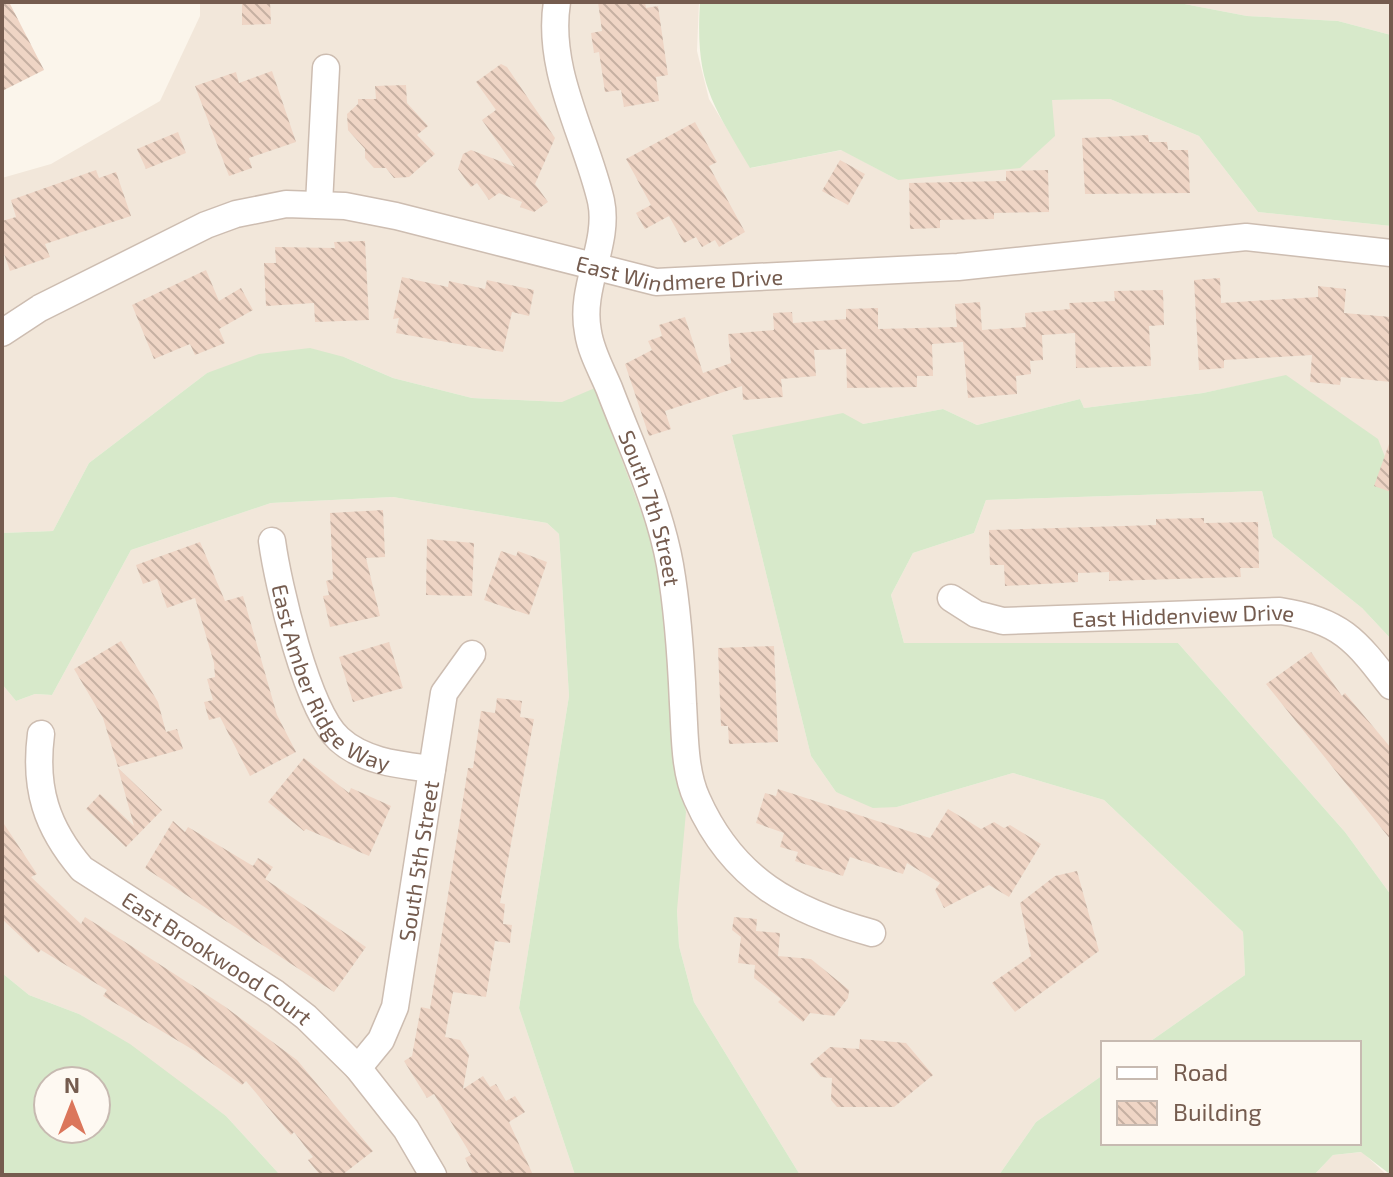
<svg xmlns="http://www.w3.org/2000/svg" width="1393" height="1177" font-family="'Exo 2',sans-serif">
<defs>
<pattern id="building-back-hatch" width="6" height="6" patternUnits="userSpaceOnUse" patternTransform="scale(2)"><rect width="6" height="6" fill="#efd5c5"/><path d="M-1 5l2 2M0 0l6 6M5-1l2 2" fill="none" stroke="#c6b0a2"/></pattern>
</defs>
<rect width="100%" height="100%" fill="#fbf5eb"/>
<path fill="#f2e7da" d="M200,2H699L697,51L709,99L751,168L842,150L898,180L1052,100L1110,99L1199,136L1258,212L1391,226V472L1286,376L1203,393L1084,408L1080,399L977,425L943,409L863,424L732,435L811,756L836,792L897,807L1013,773L1104,800L1243,932L1245,975L1148,1043H1103V1075L1036,1122L999,1175H800L694,1002L679,946L677,910L562,402L472,398L393,378L344,357L207,373L89,463L53,531L2,533V178L51,164L160,101L200,16Z
M1174,2H1391V35L1338,21L1247,16Z
M1262,491L1273,537L1362,608L1391,639V895L1345,832L1178,643H904L891,595L913,553L974,533L986,500Z
M393,497L547,523L559,534L569,696L519,1008L575,1175H280L226,1116L79,1014L29,995L2,973V684L16,701L35,694L52,695L131,550L271,503Z
M1362,1152L1387,1175H1314L1333,1155Z"/>
<path fill="#d7e9ca" fill-rule="evenodd" d="M700,2H1174L1247,16L1338,21L1391,35V226L1258,212L1199,136L1110,99L1052,100L1055,136L1020,168L898,180L841,150L750,168C711,102 695,82 700,2Z
M310,348L344,357L393,378L472,398L562,402L595,388L648,530L666,604L675,765L686,812L677,910L679,946L694,1002L800,1175H575L519,1008L569,696L559,534L547,523L393,497L271,503L131,550L52,695L35,694L16,701L2,684V533L53,531L89,463L207,373L259,354Z
M1286,375L1378,439L1391,472V639L1362,608L1273,537L1262,491L986,500L974,533L913,553L891,595L904,643H1178L1345,832L1391,895V1175L1361,1152L1333,1155L1314,1175H999L1036,1122L1103,1075V1143H1359V1043H1148L1245,975L1243,932L1104,800L1013,773L897,807L873,808L836,792L811,756L732,435L843,413L863,424L943,409L977,425L1080,399L1084,408L1203,393Z
M2,973L29,995L79,1014L130,1044L226,1116L280,1175H2ZM48,1081H96V1129H48Z"/>
<path fill="url(#building-back-hatch)" d="M2,2H9L44,70L2,91Z
M242,2H270L271,24L242,25Z
M598,2H645L646,8L658,6L668,75L656,77L659,101L624,107L621,90L605,92L599,52L594,53L591,33L602,31Z
M501,64L507,67L555,138L535,184L548,202L534,212L520,207L522,202L499,193L489,200L477,183L471,187L458,169L463,154L471,150L515,167L482,120L496,110L476,82Z
M272,71L296,142L249,158L252,168L229,176L195,86L236,72L239,83Z
M406,85L407,103L428,126L417,135L435,154L409,177L394,178L386,168H374L365,158V149L348,130L347,114L358,104V99H376L375,86Z
M695,122L717,162L709,166L745,232L719,247L715,240L702,247L696,237L684,243L669,216L645,229L636,213L651,205L626,159Z
M178,132L186,153L146,169L137,149Z
M1148,135L1149,142H1167L1168,150H1188L1190,193L1085,194L1082,138Z
M840,160L865,174L848,205L822,191Z
M96,170L99,178L116,172L131,216L45,244L50,257L10,271L2,248V221L16,217L11,200Z
M1048,170L1049,212L994,213V219L940,220V228L910,229L909,183L1006,181V171Z
M365,241L369,320L315,322L314,303L266,306L264,263H276L275,247L335,248L334,242Z
M206,270L219,301L241,288L253,310L219,329L225,343L195,355L190,344L154,359L132,305Z
M402,277L448,287L449,281L485,289L487,280L534,290L529,316L512,312L503,352L396,333L399,318L393,319Z
M1220,278L1221,303L1318,297V286L1346,289L1344,313L1391,317V382L1341,377L1340,385L1310,382L1312,355L1224,360V368L1199,370L1194,280Z
M1163,290L1164,325L1149,326L1151,366L1076,368L1075,333L1042,335L1043,360L1030,361L1031,374L1016,376L1017,394L968,398L963,342L932,344L933,376H917V387L847,388L846,349L814,350L816,376L781,379L783,397L743,400L742,386L665,411L671,429L649,436L625,364L652,350L648,341L662,336L659,325L685,317L703,373L731,363L728,334L774,330L773,313L792,312L793,323L846,319V309L878,308V329L957,327L955,304L980,302L982,330L1026,327L1025,313L1070,309L1069,303L1115,301L1114,291Z
M1389,444H1391V492L1374,486Z
M383,510L385,557L366,558L380,616L330,627L323,596L329,595L326,581L333,579L330,513Z
M1204,518V523L1258,522L1259,568H1240L1241,577L1109,581V572L1078,573V582L1005,586L1004,565H990L989,530L1156,525V519Z
M427,539L474,543L472,596L426,595Z
M200,542L225,601L243,596L277,715L296,752L250,776L220,717L209,720L204,702L213,700L207,679L215,677L214,663L195,598L167,608L157,579L143,584L136,565Z
M501,551L516,556L518,551L547,562L529,615L484,600Z
M121,641L158,702L166,732L177,729L183,749L118,767L103,718L74,669Z
M389,642L403,688L353,702L339,657Z
M774,646L778,742L729,744L728,726H721L718,648Z
M1311,652L1342,696L1345,693L1391,748V840L1266,684Z
M497,698L522,701L520,717L534,719L500,903L505,904L503,924L512,925L510,943L495,941L486,997L453,992L445,1037L460,1040L469,1055L463,1089L483,1076L490,1087L496,1084L506,1101L515,1096L525,1112L509,1122L533,1175H473L465,1158L471,1155L434,1094L427,1098L404,1061L412,1056L421,1007L430,1009L468,768H473L481,711L495,713Z
M304,758L349,793L351,788L391,806L369,856L306,829L304,831L268,802Z
M118,768L162,810L126,847L86,809L100,794L134,826Z
M778,789L930,838L948,809L981,829L994,822L1004,828L1010,825L1041,844L1009,897L989,885L944,908L935,890L940,883L907,863L903,874L850,857L843,876L795,861L798,852L780,847L784,833L756,823L765,793L776,796Z
M2,821L37,874L31,877L81,924L85,917L125,942L224,1006L297,1060L373,1151L342,1175H320L308,1160L313,1157L294,1132L291,1135L246,1081L242,1085L195,1051L103,996L107,990L41,950L38,953L2,919Z
M173,821L185,832L188,827L253,866L258,858L273,867L265,879L366,947L334,992L145,868Z
M1077,871L1099,951L1015,1012L992,983L1031,956L1020,903L1055,876Z
M734,917L757,919L756,931L780,933L778,956L811,959L849,990L848,998L834,1016L810,1013L803,1022L778,1002L781,999L754,978L755,965L738,963L741,937L732,930Z
M860,1039L906,1043L933,1075L894,1107H837L831,1100L832,1078L821,1077L810,1064L830,1047L859,1049Z"/>
<g fill="none" stroke-linecap="round" stroke-linejoin="round">
<g stroke="#cdbdb1" stroke-width="29">
<g id="minor">
<path id="s1" d="M557,2C546,71 586,136 601,201C610,244 579,287 588,332C591,352 601,369 609,388C631,446 659,504 670,565C678,611 681,657 683,704C685,734 684,771 697,799C733,880 792,911 872,933"/>
<path d="M319,204L326,68"/>
<path id="s2" d="M2,333L40,308L206,225L236,214L286,204L345,206L396,216L656,282L958,267L1246,237L1391,253"/>
<path id="s3" d="M272,541C278,585 307,710 339,739C364,762 401,765 432,769"/>
<path id="s4" d="M951,598L976,614L1003,621L1280,611C1340,620 1356,640 1391,686"/>
<path id="s5" d="M41,734C34,788 46,827 82,869L275,993L306,1017L358,1068L406,1129L433,1175"/>
<path id="s6" d="M358,1068L381,1040L395,1007L444,693L472,654"/>
</g>
</g>
<use href="#minor" stroke="#fff" stroke-width="26"/>
</g>
<g text-anchor="middle" dominant-baseline="central" stroke-width="6" stroke-linejoin="round" paint-order="stroke">
<g font-size="22" fill="#755c4f" stroke="#fef9f2">
<text stroke="none"><textPath href="#s2" startOffset="716">East Windmere Drive</textPath></text>
<text stroke="none"><textPath href="#s1" startOffset="526">South 7th Street</textPath></text>
<text stroke="none"><textPath href="#s4" startOffset="238">East Hiddenview Drive</textPath></text>
<text stroke="none"><textPath href="#s3" startOffset="156">East Amber Ridge Way</textPath></text>
<text stroke="none"><textPath href="#s6" startOffset="220">South 5th Street</textPath></text>
<text stroke="none"><textPath href="#s5" startOffset="308">East Brookwood Court</textPath></text>
</g>
</g>
<rect width="1393" height="1177" fill="none" stroke="#755c4f" stroke-width="8"/>
<rect x="1101" y="1041" width="260" height="104" fill="#fef9f2" stroke="#c7bab1" stroke-width="2"/>
<rect x="1117" y="1067" width="40" height="12" fill="#ffffff" stroke="#c7bab1" stroke-width="2"/>
<text x="1173" y="1081" font-size="24" fill="#755c4f">Road</text>
<rect x="1117" y="1101" width="40" height="24" fill="url(#building-back-hatch)" stroke="#c7bab1" stroke-width="2"/>
<text x="1173" y="1121" font-size="24" fill="#755c4f">Building</text>
<g transform="translate(72 1105)"><circle r="38" fill="#fef9f2" stroke="#c7bab1" stroke-width="2"/>
<path d="M0-6L14 30L0 20L-14 30Z" fill="#db765b"/>
<text y="-12" font-size="22" font-weight="bold" text-anchor="middle" fill="#755c4f">N</text>
</g>
</svg>
